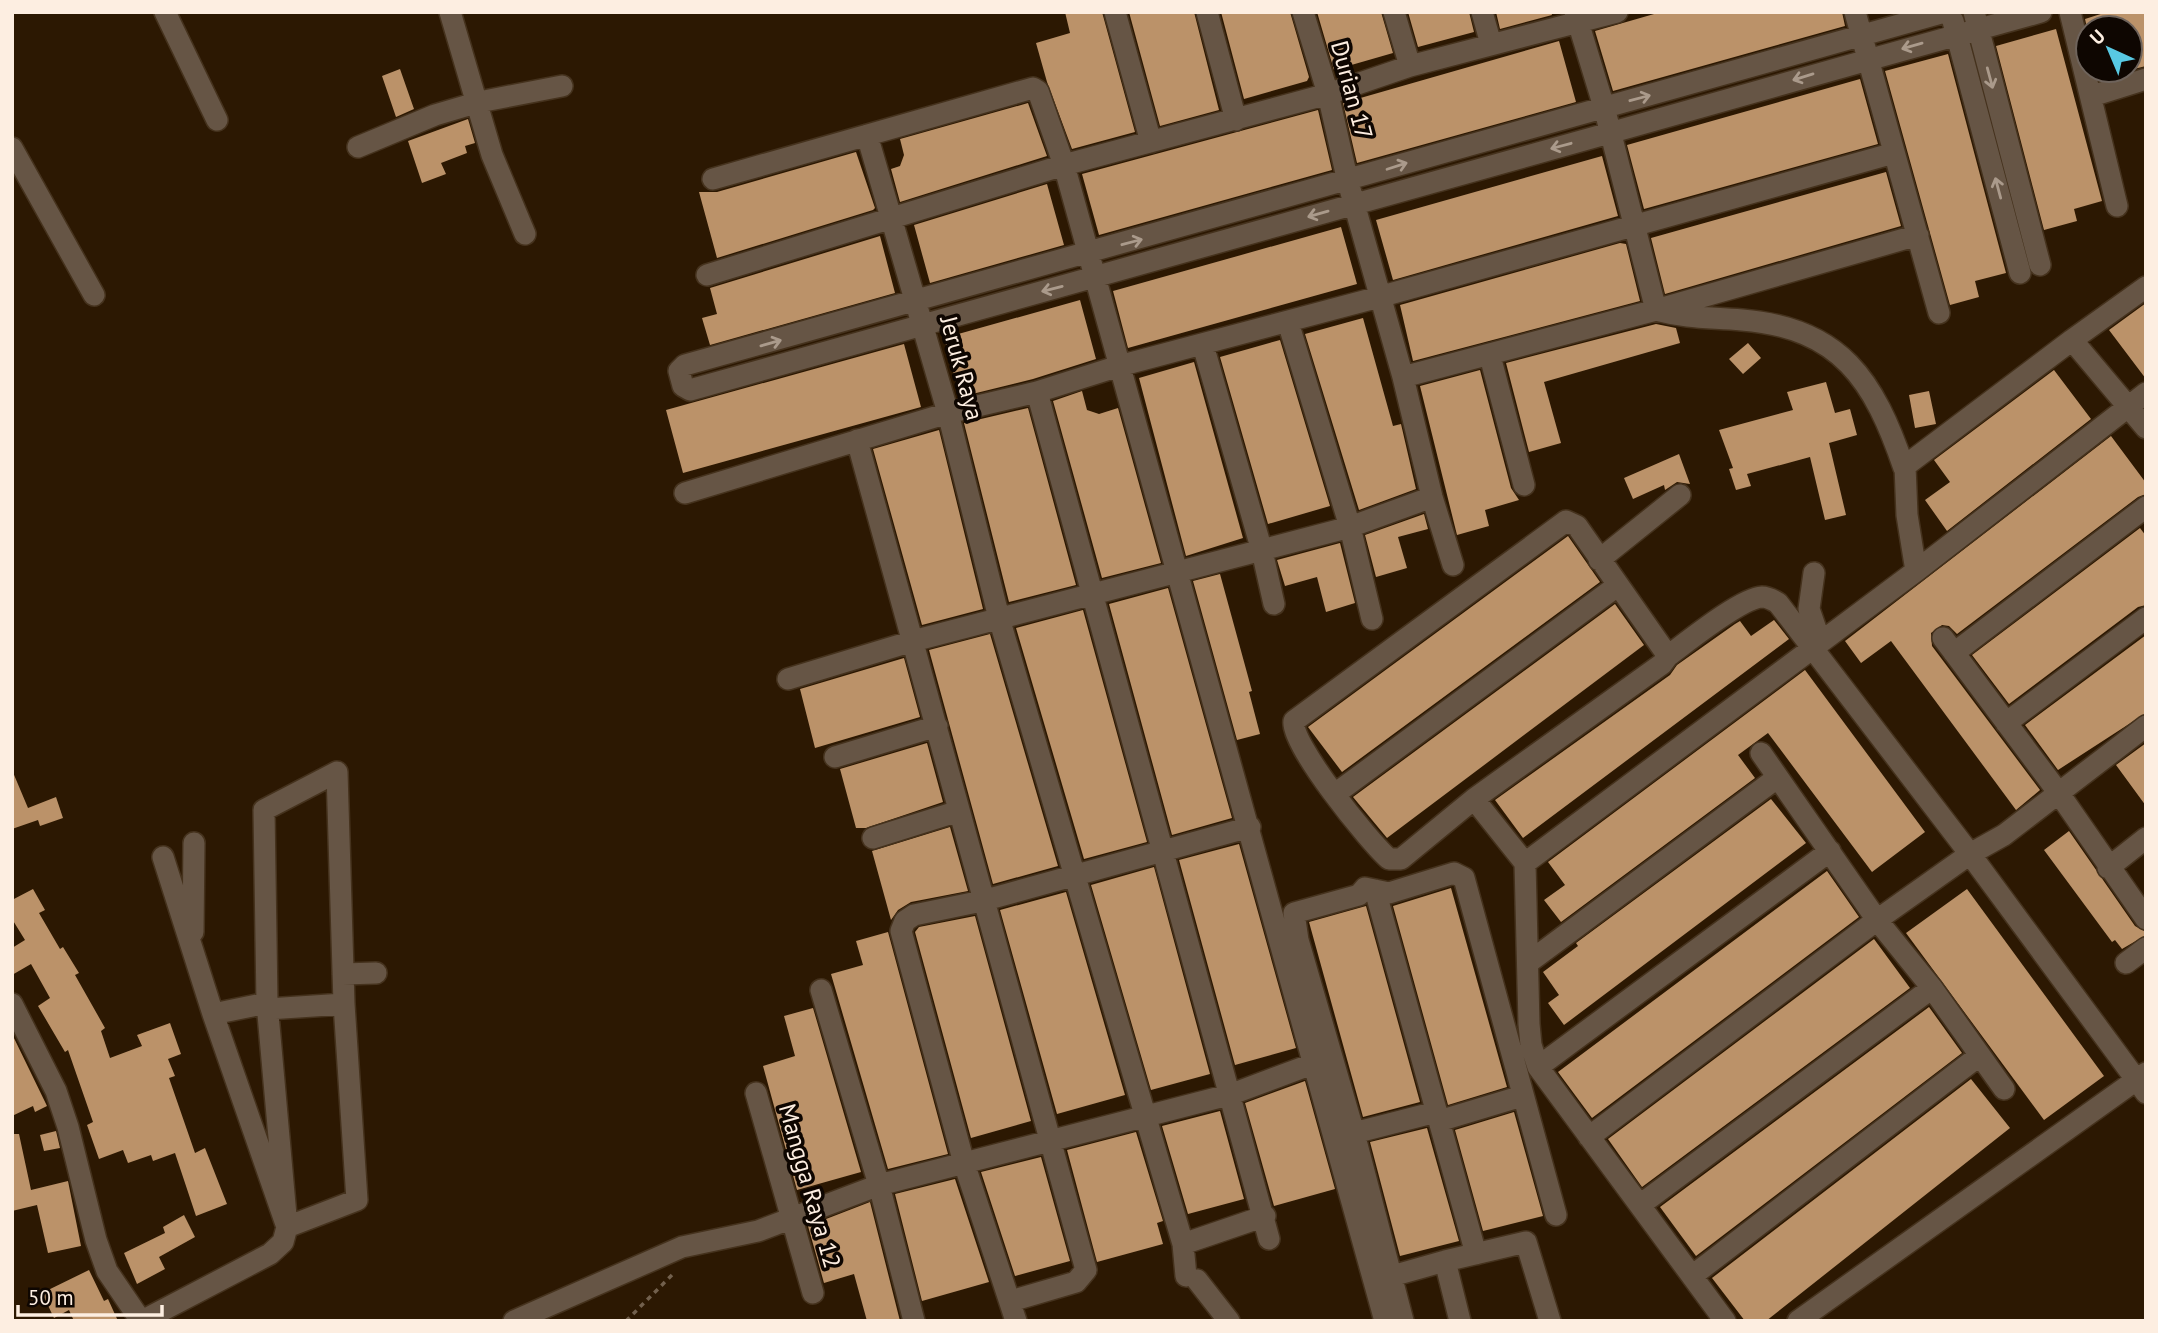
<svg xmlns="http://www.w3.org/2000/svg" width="2158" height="1333" font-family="'PT Sans',sans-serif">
<rect width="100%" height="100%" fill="#2c1802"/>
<path fill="#bb9269" d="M1065,12H1102L1135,132L1072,149L1047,82L1036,43L1070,33Z
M1129,12H1194L1219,110L1160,126Z
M1221,12H1290L1309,77L1307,81L1244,99Z
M1317,12H1381L1393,53L1334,70Z
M1408,12H1469L1474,32L1418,47Z
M1496,12H1551L1552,15L1500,29Z
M1661,12H1842L1845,26L1613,91L1595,31Z
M2107,12H2146V66L2130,70V28H2087L2085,19Z
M2056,29L2102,201L2074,209L2077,221L2044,230L1996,46Z
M1559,41L1576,102L1357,163L1343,103Z
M1948,54L2006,273L1975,281L1979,297L1950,305L1885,71Z
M400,69L414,109L396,117L382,76Z
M1860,79L1878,144L1644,209L1627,145Z
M1028,103L1047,156L900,202L891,169L900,166L904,155L900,139Z
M1318,110L1332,170L1099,235L1082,174Z
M468,119L475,143L465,146L467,153L441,163L446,174L422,183L408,141Z
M856,152L875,208L873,210L717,258L699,192H717Z
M1602,156L1618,216L1393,280L1376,220Z
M1886,172L1901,226L1665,294L1651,238Z
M1047,184L1064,245L930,283L914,225Z
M1341,227L1357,284L1128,348L1113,291Z
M880,236L895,293L710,345L702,318L717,314L710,288Z
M1620,243L1626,244L1640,301L1413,361L1400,305Z
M1080,300L1096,359L1033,379L960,397L944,338Z
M2146,303V379L2109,330Z
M1363,318L1393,426L1401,424L1416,489L1359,510L1305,334Z
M1656,324L1676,328L1680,343L1544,382L1561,443L1529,452L1506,363Z
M1280,340L1330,506L1268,524L1220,357Z
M1748,343L1761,358L1743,374L1729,359Z
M904,344L921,407L683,473L666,410Z
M1194,362L1243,538L1186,556L1139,378Z
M1480,370L1511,488L1519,500L1485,510L1489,526L1457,535L1420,386Z
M2054,370L2091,419L1947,531L1925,500L1950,482L1934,460Z
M1826,382L1835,413L1850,409L1857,435L1829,443L1846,515L1825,520L1810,457L1747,474L1751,486L1736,490L1729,469L1733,468L1719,430L1793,410L1787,392Z
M1082,391L1087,410L1099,414L1118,408L1161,563L1102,578L1053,401Z
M1929,391L1936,424L1915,428L1909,395Z
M1028,408L1076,585L1009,602L964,423Z
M939,430L983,609L922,625L873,449Z
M2111,436L2146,483V494L2138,497L1957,634L1949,626L1942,625L1931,633L1932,646L2040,790L2016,810L1891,641L1861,663L1845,641Z
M1679,454L1690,484L1677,482L1665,490L1664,485L1633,499L1624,478Z
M1424,514L1428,529L1398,537L1407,568L1376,577L1365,535Z
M2140,528L2146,536V605L2138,607L2009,704L1972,655Z
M1568,536L1600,582L1342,772L1308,727Z
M1340,543L1355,603L1326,612L1317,577L1285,586L1277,560Z
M1220,574L1252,691L1249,692L1260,734L1237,740L1193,581Z
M1168,588L1232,818L1172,835L1109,604Z
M1615,604L1644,645L1387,838L1353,797Z
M1083,610L1147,842L1084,859L1016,628Z
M1774,620L1789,639L1523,838L1495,800L1670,675L1677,665L1735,624L1740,621L1751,636Z
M990,634L1058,866L993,884L929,650Z
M2146,635V713L2058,770L2025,725Z
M904,658L920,717L815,748L800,689Z
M1805,670L1925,832L1872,872L1768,733L1738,755L1755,778L1561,922L1544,900L1565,885L1548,862Z
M927,743L943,802L866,828H856L840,769Z
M2146,743V806L2116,765Z
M12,770L28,808L56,797L63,818L40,826L38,820L12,829Z
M1771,799L1806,843L1564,1025L1548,1003L1559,995L1543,972L1578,946L1576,943Z
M950,827L968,891L911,902L898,910L891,920L872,851Z
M2069,831L2135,926L2146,932V935L2122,949L2115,940L2112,942L2044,850Z
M1239,844L1296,1048L1235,1065L1179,860Z
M1154,867L1210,1074L1151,1090L1091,885Z
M1827,871L1859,917L1592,1118L1558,1072Z
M1451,888L1507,1087L1448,1105L1393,906Z
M33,889L45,910L39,913L60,949L63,947L79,973L75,975L105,1028L101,1031L110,1058L142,1046L137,1035L170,1023L181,1054L168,1059L175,1076L169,1078L195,1153L205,1148L227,1204L196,1216L175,1153L153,1161L151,1155L128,1163L123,1150L99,1159L87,1125L93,1122L68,1050L65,1052L38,1006L50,998L31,964L12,975V948L25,940L12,919V900Z
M1967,889L2104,1076L2044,1120L1906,933Z
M1066,892L1125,1095L1057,1114L1000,910Z
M1366,906L1420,1102L1363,1117L1309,922Z
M975,916L1031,1121L971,1138L915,932L919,927Z
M888,932L948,1154L888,1169L831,974L863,965L856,941Z
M1874,939L1910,988L1642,1187L1608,1139Z
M1929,1007L1962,1053L1696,1256L1660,1207Z
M813,1008L861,1172L797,1190L763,1066L795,1056L784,1016Z
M12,1034L47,1106L35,1112L33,1106L12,1116Z
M1971,1079L2010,1128L1766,1321H1745L1712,1278Z
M1305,1081L1335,1189L1274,1206L1245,1103Z
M1220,1111L1244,1199L1188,1214L1162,1126Z
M1514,1112L1543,1216L1483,1231L1455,1130Z
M1427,1128L1459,1241L1400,1256L1370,1142Z
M56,1131L60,1148L44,1151L40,1135Z
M1136,1132L1163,1221L1157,1223L1163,1244L1097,1262L1067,1150Z
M12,1134H19L31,1190L68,1181L81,1246L48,1253L37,1205L12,1211Z
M1041,1157L1070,1261L1015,1276L981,1172Z
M955,1179L989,1282L922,1301L895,1194Z
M870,1202L900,1321H867L854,1274L824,1283L808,1226Z
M184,1215L195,1237L159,1257L165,1269L137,1284L124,1253L165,1233L163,1227Z
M89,1270L104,1301L108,1299L118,1321H74L69,1310L54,1318L42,1293Z"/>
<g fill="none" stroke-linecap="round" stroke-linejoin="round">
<g stroke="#45321d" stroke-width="24">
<path id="minor" d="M165,12L217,120
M450,12L492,155L525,234
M1115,12L1151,142
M1207,12L1236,120
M1303,12L1328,94L1348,182L1403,377L1432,497L1453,565
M1394,12L1410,66
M1482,12L1491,44
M1575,12L1604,107L1656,310C1690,319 1709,317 1742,320C1841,328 1874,380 1904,468
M1855,12L1939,313
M1945,12L685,365L679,371L683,386L690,390C998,304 1306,218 1613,132C1756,92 1898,51 2041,12
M1974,12L2040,265
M2070,12L2117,206
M1953,21L2020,273
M2092,96L2146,79
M867,135L948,413L999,618L1183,1244L1186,1276
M358,147L435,115L479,102L562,86
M12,148L94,295
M713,179L1033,88L1038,91L1064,165L1385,1321
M707,275L1064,165L1328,94L1410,66L1617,12
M2146,287L2072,340L2146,428
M1288,322L1350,527L1372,619
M1203,345L1262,551L1274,604
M1490,356L1524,485
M1403,377L1656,310L1918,235
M1037,392L1269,1239
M857,440L1086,1270L1076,1282L1011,1301
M685,493L948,413L1037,392L1119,366L1379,297L1894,153
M1566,521L1577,526L1668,656L1662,664L1474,799L1401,859H1389C1370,843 1288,741 1294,721Z
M1599,560L1680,495
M1916,571L1907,515L1905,466L2072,340
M1814,573L1809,609L1820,641
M1943,638L2058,792L2146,919
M1954,653L2146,507
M1668,656C1687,642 1741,598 1762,597C1768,597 1773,600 1778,603L1970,854L2146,1093
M788,679L913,641L1350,527L1432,497
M2006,723L2146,618
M1761,753L1877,920L1932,988L2004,1089
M835,757L937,726
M337,772L344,1004L357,1200L287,1227L267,1003L264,810Z
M1335,794L1617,586
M1474,799L1525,863L1529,1024L1531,1045L1538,1067L1725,1321
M873,838L959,811
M1525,863L1916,571L2146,393
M2108,868L2146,838
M1375,890L1476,1254
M193,932L194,843
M1529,962L1777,778
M2126,963L2146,948
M343,974L376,973
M821,990L879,1185L914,1321
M12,1004L56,1091L68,1127L96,1240L107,1271L141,1321
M268,1009L344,1004
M213,1014L267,1003
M1538,1067L1830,851
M756,1093L813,1293
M1439,1121L1522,1096
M1354,1133L1436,1112
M1589,1137L1877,920L1970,854L2004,835L2146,726
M1640,1205L1932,988
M1183,1244L1265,1216
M1445,1261L1526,1242L1550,1321
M1392,1276L1445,1261L1460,1321
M1692,1276L1979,1056
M1197,1280L1229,1321
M142,1321L270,1254L283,1242L287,1227L213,1014L163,857
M514,1321L682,1247L758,1231L879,1185L1232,1094L1323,1060
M1016,1321L964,1163L901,931L905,921L914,915L982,901L1250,827
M1403,1321L1354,1133L1298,940L1294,913L1359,895L1365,888L1389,893L1454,873L1464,878L1556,1215
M1798,1321L2146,1073"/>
</g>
<path stroke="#72604d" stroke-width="3.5" stroke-dasharray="5 5" stroke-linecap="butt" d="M626,1321L674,1273"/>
<use href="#minor" stroke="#665545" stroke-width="21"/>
</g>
<defs><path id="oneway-shaft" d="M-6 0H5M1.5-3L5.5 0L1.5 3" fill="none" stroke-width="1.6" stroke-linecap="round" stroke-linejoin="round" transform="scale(1.75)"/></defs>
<g stroke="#aa9a8b">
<use href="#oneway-shaft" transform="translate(1912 46) rotate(164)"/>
<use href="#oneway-shaft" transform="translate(1803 77) rotate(163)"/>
<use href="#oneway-shaft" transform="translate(1990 78) rotate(75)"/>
<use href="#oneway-shaft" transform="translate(1640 98) rotate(-15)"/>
<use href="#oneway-shaft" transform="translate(1561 146) rotate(165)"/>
<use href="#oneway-shaft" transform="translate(1397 166) rotate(-18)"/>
<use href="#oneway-shaft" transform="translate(1998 188) rotate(-105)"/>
<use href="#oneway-shaft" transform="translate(1318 214) rotate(164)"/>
<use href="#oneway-shaft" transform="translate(1132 242) rotate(-15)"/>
<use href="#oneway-shaft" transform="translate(1052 289) rotate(166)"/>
<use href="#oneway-shaft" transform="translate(771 343) rotate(-16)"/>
</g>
<g text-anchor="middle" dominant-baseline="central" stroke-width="7" stroke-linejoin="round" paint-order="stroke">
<g font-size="24" fill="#fdeee1" stroke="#0e0601">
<text transform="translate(1352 90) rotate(75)">Durian 17</text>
<text transform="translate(962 368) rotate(75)">Jeruk Raya</text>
<text transform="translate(810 1186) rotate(74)">Mangga Raya 12</text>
</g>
</g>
<rect width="2158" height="1333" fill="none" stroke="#fdeee1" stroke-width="28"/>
<g transform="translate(2109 49) rotate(316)"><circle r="33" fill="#0e0601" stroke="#6e635b" stroke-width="2"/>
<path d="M0-5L12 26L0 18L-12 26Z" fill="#58c9e3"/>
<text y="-10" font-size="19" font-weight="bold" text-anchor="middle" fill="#fdeee1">U</text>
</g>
<path d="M18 1305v10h144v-10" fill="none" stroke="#fdeee1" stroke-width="3.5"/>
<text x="28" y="1305" font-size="21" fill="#fdeee1" stroke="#0e0601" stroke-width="5" paint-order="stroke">50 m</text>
</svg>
